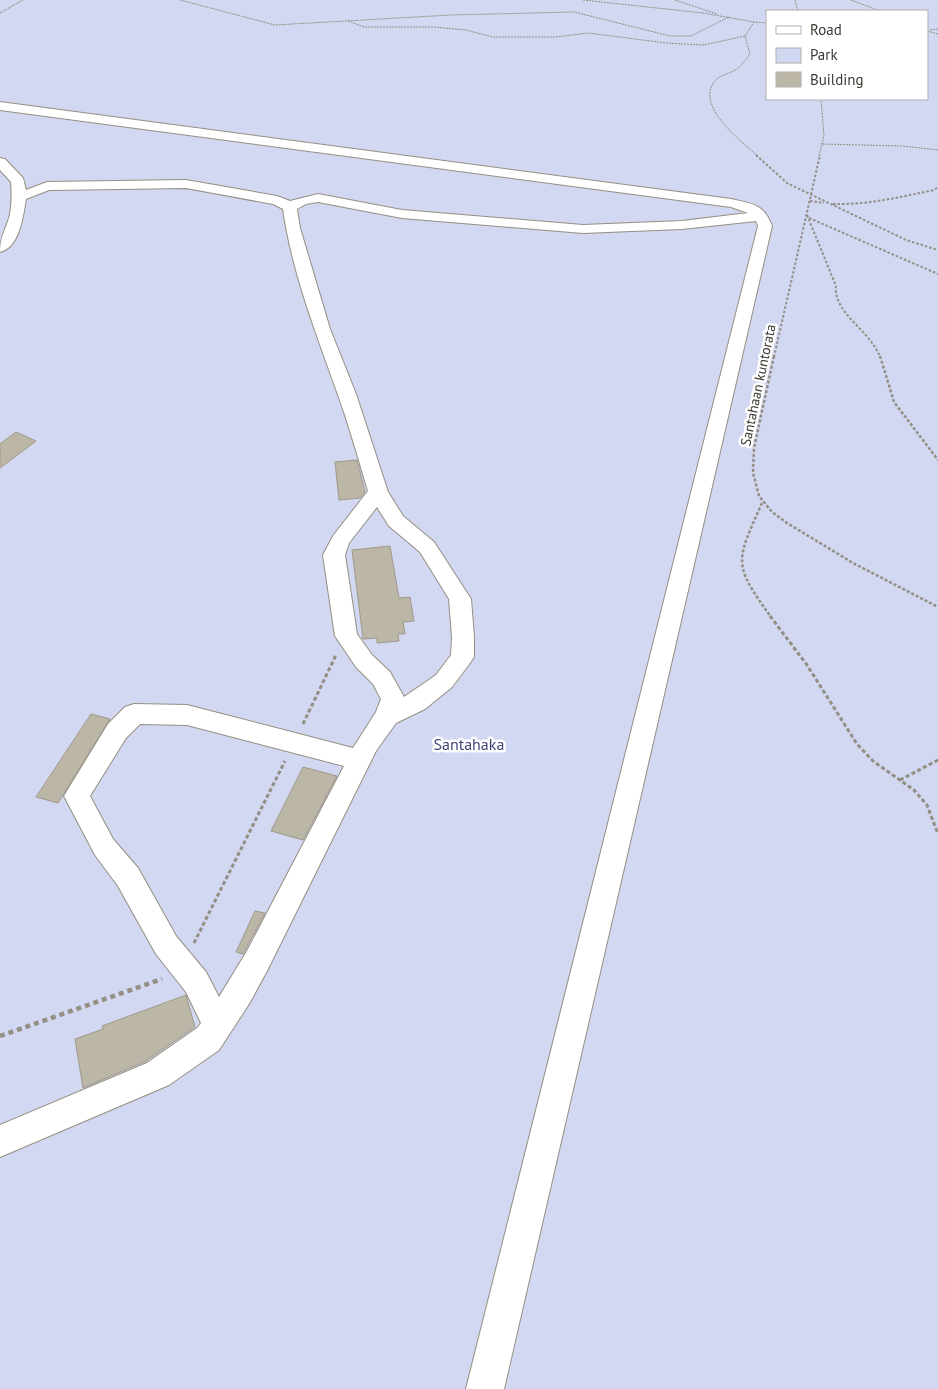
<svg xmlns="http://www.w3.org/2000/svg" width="938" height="1389" font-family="'PT Sans',sans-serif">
<rect width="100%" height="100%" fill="#f6f0df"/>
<path fill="#d2d7f2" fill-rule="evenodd" d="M0,0H938V1389H0ZM767,11H927V99H767Z"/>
<path fill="#bbb6a6" stroke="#9f998a" d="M16,432L36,441L0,468V444Z
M357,460L365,492L360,498L339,500L335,462Z
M390,546L399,598L410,597L414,621L403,622L405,634H398L399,641L377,643V638L363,639L352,550Z
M91,714L110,719L58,803L36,797Z
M303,767L337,776L303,840L271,831Z
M255,911L265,913L243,954L236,952Z
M186,995L195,1027L146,1061L83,1088L75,1039L103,1029L102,1026Z"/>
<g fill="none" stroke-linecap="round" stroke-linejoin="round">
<g stroke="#958f80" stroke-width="2">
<path id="minor" d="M0,102L731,199C753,204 764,204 772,226L504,1389H466L758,226L756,221L682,229L583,233L402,218L318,202L306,204L297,209L300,228L330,329L356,394L388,492L403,516L434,542L471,599L474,637V657L470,663L452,687L425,709L396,723L376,751L267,971L249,1004L219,1050L169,1085L0,1157V1125L147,1063L197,1028L201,1023L186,992L156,954L118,886L95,855L64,796L108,724L125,707L134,704L187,705L353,748L376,712L381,699L373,684L356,667L335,636L323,555L333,536L368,491C358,458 349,425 337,392C316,333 292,272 283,209L273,204L186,188L49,190L26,199C23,216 20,247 0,252C0,237 5,231 9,218C12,206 12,194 11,182L0,170V158L5,159L23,178L26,190L47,182L186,180L277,196L290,201L318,194L402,210L583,225L682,221L748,213L731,207L0,110ZM377,507L389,526L420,552L449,599L452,637L451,655L436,675L404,697L390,672L372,655L357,634L345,555L349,543ZM140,724L187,725L344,766L247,951L219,997L206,972L176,936L138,868L113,839L90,796L126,738Z"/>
</g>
<path stroke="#938f83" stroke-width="1" stroke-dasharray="2 1" stroke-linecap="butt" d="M180,0L275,25L451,15L574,12L670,36H691L729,17
M583,0L703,13L754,22
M675,0L717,14
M795,0L798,11
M851,0L880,11
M0,13L23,0
M348,21L364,27H434L466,30L493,37H556L588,33L666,43L704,45L745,36
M930,30L938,29
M927,31L938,34
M822,144L902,146L938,150
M758,156C741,141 696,107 714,82C720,74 730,74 737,69C742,65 746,59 750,54L745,36L754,22L767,23
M819,156L824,135L821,99"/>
<path stroke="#938f83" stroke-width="2" stroke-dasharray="2.5 2" stroke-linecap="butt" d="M756,155L787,183L906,240L938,250
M810,201L824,203
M833,204C868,205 900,197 934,190L938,187
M807,215L836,286C833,313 870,330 880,357
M809,218L938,274
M774,357L820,155"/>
<path stroke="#938f83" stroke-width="2.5" stroke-dasharray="3 2" stroke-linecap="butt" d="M774,356L754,448L753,473L759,496L772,512L787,523L853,563L938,607
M880,356L894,402L938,460
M762,503C736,562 732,563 771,617"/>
<path stroke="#938f83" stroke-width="3" stroke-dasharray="4 2.5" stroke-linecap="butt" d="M770,616L807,665L857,744L873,761L914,790L927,805L938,834
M303,724L336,655
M900,780L938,760
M194,943L285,761"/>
<path stroke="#938f83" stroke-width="4.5" stroke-dasharray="5 4" stroke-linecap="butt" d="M0,1036L162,979"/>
<use href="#minor" fill="#fff" fill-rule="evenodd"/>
</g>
<g text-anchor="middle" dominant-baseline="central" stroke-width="5" stroke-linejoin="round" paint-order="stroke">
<g font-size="14" fill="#3b3932" stroke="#fff">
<text transform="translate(758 385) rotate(-78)">Santahaan kuntorata</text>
</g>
<g font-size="16" fill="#414578" stroke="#fff">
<text x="469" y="744">Santahaka</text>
</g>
</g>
<rect x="766" y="10" width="162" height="90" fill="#ffffff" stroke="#b1b0ad"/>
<rect x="776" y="26" width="25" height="8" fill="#ffffff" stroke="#b1b0ad"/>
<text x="810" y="35" font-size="15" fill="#3b3932">Road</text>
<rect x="776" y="48" width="25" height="15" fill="#d2d7f2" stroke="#b1b0ad"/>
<text x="810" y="60" font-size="15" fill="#3b3932">Park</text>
<rect x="776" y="72" width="25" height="15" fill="#bbb6a6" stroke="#b1b0ad"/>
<text x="810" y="85" font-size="15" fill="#3b3932">Building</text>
</svg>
